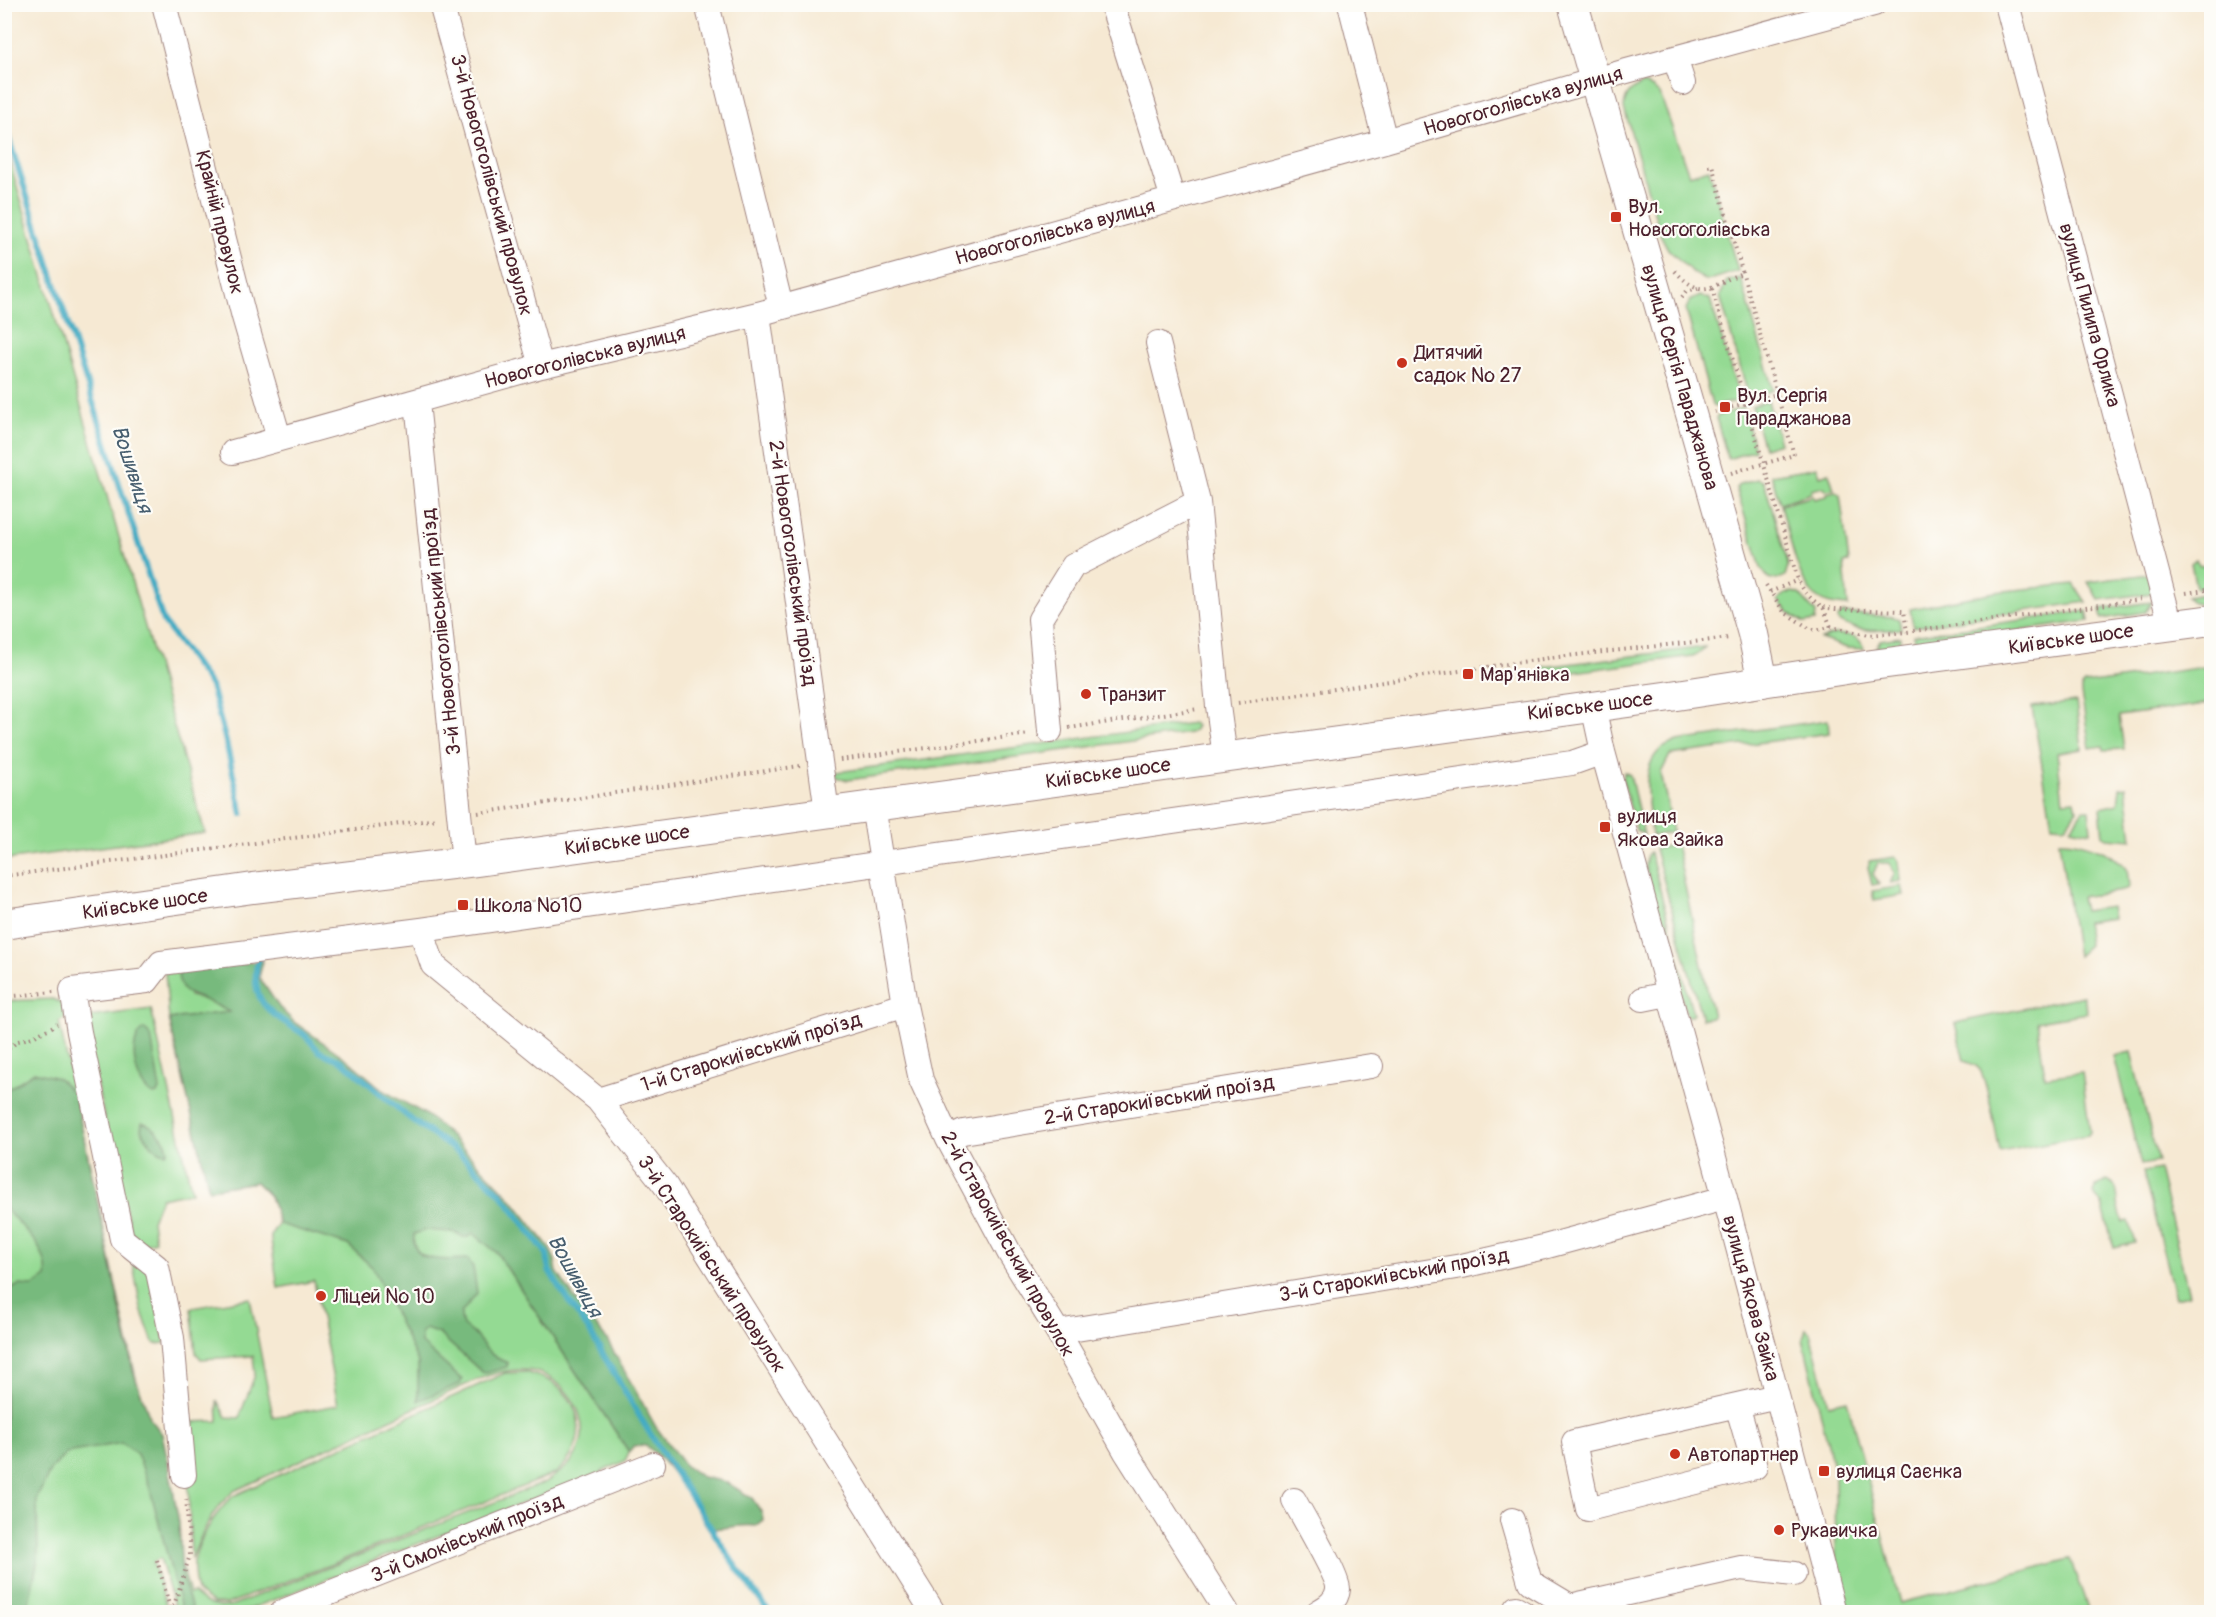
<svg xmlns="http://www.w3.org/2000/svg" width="2216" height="1617" font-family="Pangolin,sans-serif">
<rect width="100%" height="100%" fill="#fdfcf7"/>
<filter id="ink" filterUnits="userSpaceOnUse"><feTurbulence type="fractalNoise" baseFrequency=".0167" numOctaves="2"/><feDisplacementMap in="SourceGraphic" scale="12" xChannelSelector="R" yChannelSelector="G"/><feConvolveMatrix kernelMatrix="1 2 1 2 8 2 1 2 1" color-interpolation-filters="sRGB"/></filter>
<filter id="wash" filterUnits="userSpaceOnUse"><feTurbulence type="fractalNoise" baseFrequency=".008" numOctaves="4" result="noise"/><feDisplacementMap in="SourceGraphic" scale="24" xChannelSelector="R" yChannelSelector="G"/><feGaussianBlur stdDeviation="1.35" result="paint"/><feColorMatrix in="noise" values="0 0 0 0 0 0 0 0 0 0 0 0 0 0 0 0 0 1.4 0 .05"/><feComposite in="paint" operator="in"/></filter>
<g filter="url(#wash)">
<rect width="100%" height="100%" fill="#f6e9d3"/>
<path fill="#94da93" stroke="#6f7c5f" stroke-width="1.5" d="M1643,84L1653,88L1660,94L1689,175L1709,169L1738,271L1707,281L1693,273L1668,249L1661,236L1624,108C1625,95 1631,89 1643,84Z
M4,145H5L205,833L5,860Z
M1741,278L1773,390L1749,398L1720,296L1727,281Z
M1700,296L1710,299L1740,400L1714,407L1712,405L1686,309L1690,301Z
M1768,401L1780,443L1764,448L1752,406Z
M1743,408L1755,450L1728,459L1716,418L1717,416Z
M1817,467L1820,476L1829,473L1834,489L1826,490L1824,487L1811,490L1812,493L1780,503L1771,475Z
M1757,479L1763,481L1766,488L1787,560L1788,566L1785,576L1777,580L1768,578L1761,568L1736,488L1740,484Z
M1835,491L1840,495L1849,562L1844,563L1848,606C1837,605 1826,605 1817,598C1797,582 1788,530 1781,505L1813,496L1814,499L1827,496V493Z
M2196,559L2200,566L2211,565V586L2196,588L2191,563Z
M2149,574L2152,593L2099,600L2088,582Z
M2074,584L2086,602L1913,627L1910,609L1995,592Z
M1793,592L1799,594L1816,613L1815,621L1804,623C1794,617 1784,610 1778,600C1782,594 1787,593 1793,592Z
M2211,593V604C2201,605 2194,605 2187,597Z
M2152,602L2145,612L2102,619L2100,609Z
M2087,611L2089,621L1915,645L1913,635Z
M1843,613L1893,617L1899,619L1901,629C1879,631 1858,633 1838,621L1837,618Z
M1836,634C1850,635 1860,635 1864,649L1847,648L1821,639Z
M1900,637L1901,647L1876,649L1880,640Z
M1705,647L1701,652L1693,656L1545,676L1544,667Z
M2211,666V703L2119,716L2124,749L2104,750L2103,746L2090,748L2081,693V688L2085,684Z
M2076,702L2082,749L2057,753L2063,801L2075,800L2077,810L2066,826L2052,825L2032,707Z
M1828,720L1829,733L1670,755L1661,773L1673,832L1652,836C1650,811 1638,769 1660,750C1665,746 1671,744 1677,741Z
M1192,723L1196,726L1193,731L1190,733L848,780L841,779L830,773Z
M1624,772L1630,775L1644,835L1636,830L1623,780Z
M2126,787L2132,840L2107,838L2103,835L2100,808L2118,804L2120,788Z
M2083,810H2089L2091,832L2071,828Z
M2059,841C2080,840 2114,852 2127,869L2129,887L2122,891L2081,897L2084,911L2111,907L2113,918L2086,922L2089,945L2077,956Z
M1676,844L1713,1017L1702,1019L1655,849Z
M1650,852L1693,1014L1691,1016H1687L1645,866L1647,855Z
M1895,857L1899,862L1901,881L1890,883L1895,873L1889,863H1878L1873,874L1879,884L1872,885L1868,867L1870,861Z
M1902,886L1904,895L1874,900L1872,891Z
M183,968L189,996L206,1000L230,1012L497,1253L629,1452L625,1461L597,1474L242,1612H176L160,1558L153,1562L168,1612H5L4,1288L12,1281V1272L5,1269V1001L53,999L64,1004L65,1018L59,1022L158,1481L190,1594L193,1593C205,1604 217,1610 233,1605L546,1482C559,1473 572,1465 578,1450C594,1415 561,1372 525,1370C507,1369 493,1374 476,1380L234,1491C212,1509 202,1533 192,1558L191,1557L188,1477L189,1422L218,1421L217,1400L226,1417L239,1418L255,1375L253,1356L201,1359L196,1353L191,1308L250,1298L273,1417L338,1405L314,1281L278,1288L271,1240V1234L279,1223L270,1196L256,1182L209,1189L169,1019L165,973Z
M2083,996L2088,1013L2037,1021L2045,1077L2082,1072L2090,1132L2088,1135L2000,1152C1996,1135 1988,1082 1980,1070C1976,1064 1969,1063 1964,1061L1955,1023Z
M151,1009L192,1192L161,1198L152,1221L155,1241L145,1244H134L81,1018Z
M2131,1052L2158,1162L2141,1165L2114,1056Z
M2159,1169L2189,1295L2175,1298L2143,1172Z
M2107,1181C2118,1186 2117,1191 2118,1202C2118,1208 2121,1215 2123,1222L2129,1221L2135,1243L2114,1248L2102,1204L2096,1198L2094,1193L2096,1186Z
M131,1254L148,1269L165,1343L155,1344L152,1340L141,1309Z
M1806,1328L1810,1333L1829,1404L1847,1400L1900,1603L2070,1559L2089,1612H1849L1836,1567L1835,1475L1803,1339Z
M527,1372C534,1375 543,1377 550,1381C586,1404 588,1445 556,1473L340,1561L227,1604H214L197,1592C195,1582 193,1572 194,1562C198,1539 216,1512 233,1496L505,1373Z"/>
<path fill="#77ba7d" stroke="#606c54" stroke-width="1.5" d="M263,961L259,977L279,1007L294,1022L348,1060L384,1091L425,1114L448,1133L510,1197L549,1247L555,1260L557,1272L573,1296L607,1340L656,1427L684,1465L702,1477L726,1482L752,1498L762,1513L763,1520L755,1526C739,1524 725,1529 709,1529C690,1500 673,1465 645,1445L634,1446L629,1452L497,1253L473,1233L469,1237H463L453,1232L426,1230L414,1234C409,1265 448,1260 468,1259L473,1267L477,1293L461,1313C462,1333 465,1324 475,1335C488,1350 489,1356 508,1363L507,1367L486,1373L482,1372L439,1334L426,1329L421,1332V1343L462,1380L460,1384L418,1401V1362L373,1268L348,1245L279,1224L270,1196L256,1182L209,1189L169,1019L229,1012C222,1008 214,1004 207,1001C190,993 181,997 178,975L183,968Z
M144,1029L151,1036L160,1090L157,1094L153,1095C135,1085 126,1042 144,1029Z
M34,1072L58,1078L75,1095L133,1371L150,1418L162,1434L168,1461L179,1523L182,1576L193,1612H182L149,1485L137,1454L122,1443L67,1453L51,1469L37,1498L38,1559L27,1612H5V1292L19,1285L33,1286L46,1277C50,1249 21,1227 5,1208V1091Z
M142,1123C152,1123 167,1140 168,1150L166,1153C154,1151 147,1140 141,1130Z"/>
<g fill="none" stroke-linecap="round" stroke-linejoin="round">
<path stroke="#43abc3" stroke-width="6" d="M4,124L163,621L211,686L225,738L242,814
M258,959C248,1002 270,1013 302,1033C309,1038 312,1044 318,1050C321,1054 337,1058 343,1062L413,1121L459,1153L502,1195L547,1254L549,1270L559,1287L588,1329L649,1432L734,1564L769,1612"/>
</g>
</g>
<g filter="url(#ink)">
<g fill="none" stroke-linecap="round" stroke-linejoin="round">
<g stroke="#a0847f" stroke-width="26">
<path id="minor" d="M164,4L244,317L279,438
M441,4L541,366
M707,4L781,307
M1112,4L1173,199
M1350,4L1385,141
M2007,4L2171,626
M1675,58L1683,83
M758,314L827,812
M1158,343L1198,502L1218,706L1225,757
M417,402L464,862
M233,452L541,366L758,314L1385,141L1623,72L1874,4
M1593,706L1603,752L1725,1198L1834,1612
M1050,731L1040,619L1073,566L1198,502
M873,806L905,1005L921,1080L948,1139L1010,1254L1058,1332L1126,1452L1227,1612
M421,930L433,965L598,1100L665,1185L933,1612
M1643,999L1668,994
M598,1100L905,1005
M948,1139L963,1132L1371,1066
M1058,1332L1462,1266L1544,1247L1725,1198
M1737,1405L1755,1467L1588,1509L1574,1442L1777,1396
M184,1475L172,1338L157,1267L122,1239L79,1032L72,990L147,981L161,963L421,930L1572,763L1603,752
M1294,1500C1302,1515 1339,1578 1338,1589C1337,1601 1327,1607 1318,1612
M1512,1520L1530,1582L1570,1606L1741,1568L1794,1574
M1516,1608L1523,1612
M282,1612L653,1464"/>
</g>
<g stroke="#a0847f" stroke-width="32">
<path id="major" d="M1573,4L1693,421L1753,634L1763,682
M4,924L253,888L476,861L1664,697L1872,665L2212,620"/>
</g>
<path stroke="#a0847f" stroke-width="4" stroke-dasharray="1.5 4.5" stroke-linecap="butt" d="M1708,166L1712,165L1777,394L1715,412
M1675,271C1705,303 1712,283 1743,273
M1712,289L1798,580C1804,592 1811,600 1823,607L1831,627
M1682,297L1687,291L1698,288
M1731,473L1794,455L1777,394
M1766,585L1784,612L1809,628L1816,630L1831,627L1869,635L1907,632L2143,599
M1770,592L1798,580
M2186,593L2212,589
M1823,607L1835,609L1904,611L1907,632
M1238,703L1549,658L1730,638
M1069,728L1198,709
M840,760L1029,734
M478,813L800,766
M4,876L438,819
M4,997L54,992
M4,1052L18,1041L33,1037L57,1024
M157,1560L171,1612
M172,1612L190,1555L186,1496"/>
<use href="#minor" stroke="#fff" stroke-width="24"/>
<use href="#major" stroke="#fff" stroke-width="30"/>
</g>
</g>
<g fill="#c8321e" stroke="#fdfcf7" stroke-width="2">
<rect x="1610" y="211" width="12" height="12" rx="3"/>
<circle cx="1402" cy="363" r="6"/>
<rect x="1719" y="401" width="12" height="12" rx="3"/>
<rect x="1462" y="668" width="12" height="12" rx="3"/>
<circle cx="1086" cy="694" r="6"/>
<rect x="1599" y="821" width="12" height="12" rx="3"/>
<rect x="457" y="899" width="12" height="12" rx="3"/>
<circle cx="321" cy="1296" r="6"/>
<circle cx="1675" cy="1454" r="6"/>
<rect x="1818" y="1465" width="12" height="12" rx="3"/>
<circle cx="1779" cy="1530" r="6"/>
</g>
<g text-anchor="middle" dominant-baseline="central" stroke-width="4.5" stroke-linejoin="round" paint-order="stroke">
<g font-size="20" fill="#4a1f2b" stroke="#fdfcf7">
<text transform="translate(1523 101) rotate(-16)">Новогоголівська вулиця</text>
<text transform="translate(492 185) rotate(75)">3-й Новогоголівський провулок</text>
<text transform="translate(220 222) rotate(76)">Крайній провулок</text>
<text transform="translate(1055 232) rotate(-15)">Новогоголівська вулиця</text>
<text transform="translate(2090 315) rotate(75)">вулиця Пилипа Орлика</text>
<text transform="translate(585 357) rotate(-14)">Новогоголівська вулиця</text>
<text transform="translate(1680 377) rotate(74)">вулиця Сергія Параджанова</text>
<text transform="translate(793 563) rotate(82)">2-й Новогоголівський проїзд</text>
<text transform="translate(441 632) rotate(-96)">3-й Новогоголівський проїзд</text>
<text transform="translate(2071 639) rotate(-8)">Київське шосе</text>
<text transform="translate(1590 706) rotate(-7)">Київське шосе</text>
<text transform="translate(1108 773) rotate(-8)">Київське шосе</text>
<text transform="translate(627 840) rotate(-8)">Київське шосе</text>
<text transform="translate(145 904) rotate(-8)">Київське шосе</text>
<text transform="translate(751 1052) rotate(-17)">1-й Старокиївський проїзд</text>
<text transform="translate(1159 1100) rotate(-9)">2-й Старокиївський проїзд</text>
<text transform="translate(1008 1244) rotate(61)">2-й Старокиївський провулок</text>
<text transform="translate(712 1264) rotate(57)">3-й Старокиївський провулок</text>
<text transform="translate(1394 1275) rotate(-10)">3-й Старокиївський проїзд</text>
<text transform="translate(1751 1298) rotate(75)">вулиця Якова Зайка</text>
<text transform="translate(467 1538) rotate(-22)">3-й Смоківський проїзд</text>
</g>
<g font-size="20" fill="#4a1f2b" stroke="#fdfcf7" text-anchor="start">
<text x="1628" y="206">Вул.<tspan x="1628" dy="23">Новогоголівська</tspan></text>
<text x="1414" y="352">Дитячий<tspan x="1414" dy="23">садок № 27</tspan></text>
<text x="1737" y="395">Вул. Сергія<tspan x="1737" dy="23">Параджанова</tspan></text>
<text x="1480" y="674">Мар'янівка</text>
<text x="1098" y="694">Транзит</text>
<text x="1617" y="816">вулиця<tspan x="1617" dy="23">Якова Зайка</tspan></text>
<text x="475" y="905">Школа №10</text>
<text x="333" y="1296">Ліцей № 10</text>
<text x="1687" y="1454">Автопартнер</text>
<text x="1836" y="1471">вулиця Саєнка</text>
<text x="1791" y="1530">Рукавичка</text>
</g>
<g font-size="21" font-style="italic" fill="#475e6f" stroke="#fdfcf7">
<text transform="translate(132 469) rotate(72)">Вошивиця</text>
<text transform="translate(575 1276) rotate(61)">Вошивиця</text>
</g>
</g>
<rect width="2216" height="1617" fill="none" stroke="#fdfcf7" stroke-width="24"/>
</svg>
